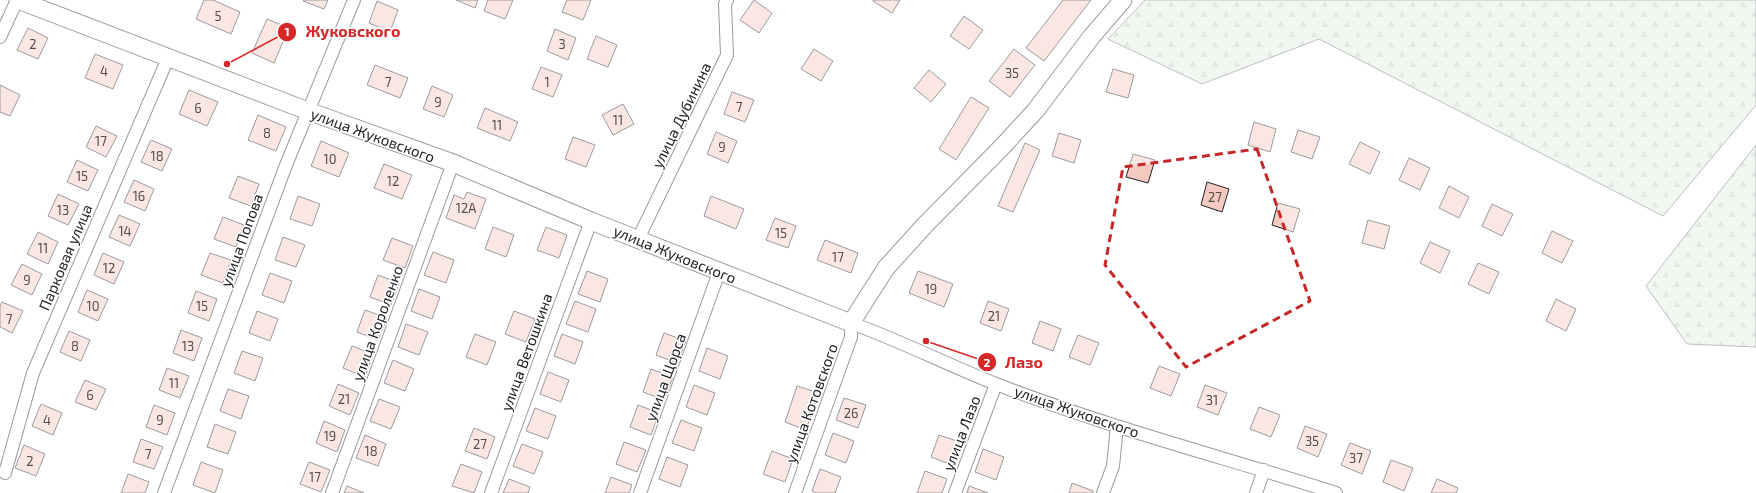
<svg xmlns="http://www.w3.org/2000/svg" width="1756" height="493" font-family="'Exo 2',sans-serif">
<defs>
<pattern id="forest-firs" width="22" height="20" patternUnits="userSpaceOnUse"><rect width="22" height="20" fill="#e0efe3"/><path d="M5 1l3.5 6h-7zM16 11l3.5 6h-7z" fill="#c0cdc2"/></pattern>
</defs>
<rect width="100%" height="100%" fill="#fff"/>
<path fill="url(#forest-firs)" stroke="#6f6f6f" d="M1145,0H1756V105L1663,216L1319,39L1202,84L1108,39Z
M1756,145V347L1687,344L1646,286Z"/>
<path fill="#f3c9c0" stroke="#222" d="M204,0H213L240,12L231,34L196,19Z
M304,0H328L324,9L303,1Z
M456,0H478L475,8Z
M488,0H513L505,19L484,11Z
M567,0H591L583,20L562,12Z
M754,0L772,13L759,33L740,20Z
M873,0H900L892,13L873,1Z
M1063,0H1091L1044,61L1026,48Z
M377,1L398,10L390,32L369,23Z
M964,16L983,30L969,49L950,36Z
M267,19L289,28L274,63L252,53Z
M28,28L48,38L38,59L17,50Z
M555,29L576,38L568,60L547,51Z
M596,36L617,45L608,67L587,59Z
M814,49L833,61L821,81L801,69Z
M1014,49L1035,65L1010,97L989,81Z
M95,54L123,65L113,89L85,78Z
M375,65L408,78L400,98L367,85Z
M541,67L562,75L553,97L532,89Z
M1113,69L1134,75L1128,98L1106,92Z
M929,70L946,84L931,102L914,88Z
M0,85L20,95L10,116L0,112Z
M432,86L453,95L444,117L423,109Z
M189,90L218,102L207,126L179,114Z
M732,92L754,100L745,122L724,114Z
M971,97L989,108L956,160L939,149Z
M623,104L634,124L613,135L602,115Z
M485,108L518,122L510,141L477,128Z
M258,115L286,127L276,151L248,140Z
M1254,122L1276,129L1270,152L1248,145Z
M96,126L117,136L106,157L86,147Z
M1298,130L1320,137L1312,159L1291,152Z
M716,132L737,141L728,163L707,154Z
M1059,133L1081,140L1074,163L1052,156Z
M573,137L595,145L586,167L565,159Z
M151,140L172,149L162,171L141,162Z
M321,141L349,153L339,177L311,166Z
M1360,142L1380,152L1370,174L1349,164Z
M1025,143L1040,150L1013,212L998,206Z
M1133,154L1155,160L1148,183L1126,177Z
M1409,158L1430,168L1420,190L1399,180Z
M77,160L98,170L88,191L67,182Z
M384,164L412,175L402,199L374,188Z
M238,176L259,184L251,206L229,198Z
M134,180L154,189L145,211L124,202Z
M1207,182L1229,189L1222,212L1201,205Z
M1449,186L1469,197L1459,218L1439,208Z
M467,192L486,199L475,229L446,218L454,195L464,199Z
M58,194L79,204L68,225L48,216Z
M298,196L320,204L312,226L290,219Z
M711,196L744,209L736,229L704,216Z
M1278,203L1300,209L1293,232L1272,225Z
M1492,204L1513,214L1502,236L1482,226Z
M119,215L140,224L130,246L109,237Z
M223,217L244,225L236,247L214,239Z
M775,218L796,226L788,248L766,240Z
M1368,220L1390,226L1384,249L1362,243Z
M493,227L514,235L506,257L485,249Z
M546,227L567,235L559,258L537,250Z
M1552,231L1573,241L1562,263L1542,253Z
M38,232L58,242L48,264L27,254Z
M283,237L305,245L296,267L275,260Z
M392,238L413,246L405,268L383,260Z
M825,240L858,253L851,273L817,260Z
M1430,242L1450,251L1440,273L1420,263Z
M433,252L454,260L446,283L424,275Z
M103,253L124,262L114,284L94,275Z
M210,253L231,260L223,283L201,275Z
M1478,263L1499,272L1489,294L1468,284Z
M22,264L42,274L32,295L11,285Z
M587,271L608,279L600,302L578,294Z
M918,271L953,284L944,307L909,293Z
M270,273L292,281L284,303L262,295Z
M378,275L399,283L391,305L370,297Z
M419,289L440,297L432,319L411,311Z
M87,290L108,299L98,321L78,312Z
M196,291L217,299L209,321L188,313Z
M1556,299L1576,309L1566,331L1546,321Z
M575,301L596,309L588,332L566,324Z
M988,301L1009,309L1001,331L980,323Z
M2,302L23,311L12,333L0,327V306Z
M365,310L387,318L378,340L357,332Z
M257,311L278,319L270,341L249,333Z
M514,311L535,319L526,342L505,334Z
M1040,321L1061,329L1053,351L1032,343Z
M406,324L428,332L419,355L398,347Z
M181,330L202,338L194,361L173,353Z
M69,331L90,340L81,361L60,352Z
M664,333L686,341L677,363L656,355Z
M475,334L496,342L487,365L466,357Z
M562,334L583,342L575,364L554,356Z
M1078,335L1099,343L1090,365L1069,357Z
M352,346L373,354L365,377L343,368Z
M707,348L728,356L720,379L699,371Z
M242,351L263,358L255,381L234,373Z
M393,360L414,369L405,391L384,383Z
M1159,366L1180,374L1171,396L1150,388Z
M167,368L189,376L180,398L159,390Z
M651,369L673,377L664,400L643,392Z
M548,372L569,380L561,402L540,394Z
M85,380L106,389L96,410L75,402Z
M338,384L359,393L350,415L329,406Z
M694,385L715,393L707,415L686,407Z
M1205,385L1227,393L1218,415L1197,407Z
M797,386L819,393L806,430L785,422Z
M228,389L249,396L241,419L220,411Z
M844,398L866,405L858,428L836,420Z
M379,399L400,407L391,429L370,421Z
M41,404L62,413L53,435L32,426Z
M154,405L175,413L167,435L146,427Z
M638,405L659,413L651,435L630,427Z
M1259,407L1280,415L1271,437L1250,429Z
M535,408L556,416L548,439L526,431Z
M681,420L702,428L694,451L672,443Z
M324,421L345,430L337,452L316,443Z
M215,424L236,432L228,454L207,447Z
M1305,426L1327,434L1318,457L1297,448Z
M474,428L495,437L487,459L465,451Z
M833,433L854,441L846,463L825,455Z
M365,435L386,444L378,466L356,458Z
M939,435L960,442L952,465L931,457Z
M141,439L163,447L154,469L133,462Z
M624,442L646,450L637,472L616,464Z
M1350,443L1371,451L1362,474L1341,465Z
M522,444L543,452L534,474L513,466Z
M24,445L45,454L36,476L15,468Z
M983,449L1004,457L996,480L975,472Z
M772,451L793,459L785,482L763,474Z
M667,457L688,465L680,487L659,479Z
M1391,460L1413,468L1404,491L1383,482Z
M201,462L223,470L215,493L193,485Z
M309,462L330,470L321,492L300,484Z
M461,464L482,472L474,493L452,486Z
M820,469L841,477L835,493H816L812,491Z
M925,471L947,479L942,493H917Z
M128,474L149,482L145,493H121Z
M611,477L632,485L629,493H605Z
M509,479L530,487L528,493H503Z
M1437,479L1458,488L1456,493H1431Z
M1072,483L1093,491V493H1069Z
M347,486L364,493H344Z
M969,486L988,493H967Z"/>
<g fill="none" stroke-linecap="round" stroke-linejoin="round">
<g stroke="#222" stroke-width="14">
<path id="street" d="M0,37L17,0
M638,239L727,55L725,4L727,0
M5,473L33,373L168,58
M164,493L286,165L354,0
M332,493L453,163
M491,493L591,221
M640,493L719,272
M795,493L851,337V323C901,341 948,365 996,384C1107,427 1223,457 1336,493
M955,493L996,384
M1103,493L1113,466L1117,426
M1256,493L1264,470"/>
</g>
<g stroke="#222" stroke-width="19">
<path id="secondary" d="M18,0L308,111L453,163L591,221L851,323L886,268L925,225L1002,147L1036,110L1092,36L1123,0"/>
</g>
<use href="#street" stroke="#fff" stroke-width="12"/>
<use href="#secondary" stroke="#fff" stroke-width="17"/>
</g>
<path d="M0 0H1756V493H0ZM1257,149L1310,301L1186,367L1105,265L1123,167Z" fill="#fff" fill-opacity=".55" fill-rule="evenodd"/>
<path fill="none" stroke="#c62828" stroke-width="3" stroke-dasharray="8 5" stroke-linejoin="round" d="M1257,149L1310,301L1186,367L1105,265L1123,167Z"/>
<g text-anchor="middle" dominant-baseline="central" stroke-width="3" stroke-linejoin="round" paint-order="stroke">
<g font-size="13" fill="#564c4a">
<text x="218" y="16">5</text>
<text x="33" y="44">2</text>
<text x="562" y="44">3</text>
<text x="104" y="71">4</text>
<text x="1012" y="73">35</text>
<text x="388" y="82">7</text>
<text x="547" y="82">1</text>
<text x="438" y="102">9</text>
<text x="739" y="107">7</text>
<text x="198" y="108">6</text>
<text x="618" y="120">11</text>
<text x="497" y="125">11</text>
<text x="267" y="133">8</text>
<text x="101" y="141">17</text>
<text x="722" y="147">9</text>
<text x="157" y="156">18</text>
<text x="330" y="159">10</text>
<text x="82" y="176">15</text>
<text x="393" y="181">12</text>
<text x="139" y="196">16</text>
<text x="1215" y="197">27</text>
<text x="466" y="208">12А</text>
<text x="63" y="210">13</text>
<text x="125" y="231">14</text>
<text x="781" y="233">15</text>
<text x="43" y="248">11</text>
<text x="838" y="257">17</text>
<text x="109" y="268">12</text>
<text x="27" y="280">9</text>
<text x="931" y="289">19</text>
<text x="93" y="306">10</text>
<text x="202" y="306">15</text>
<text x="994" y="316">21</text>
<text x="9" y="319">7</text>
<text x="75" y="346">8</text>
<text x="188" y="346">13</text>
<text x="174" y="383">11</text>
<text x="90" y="395">6</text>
<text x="344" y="399">21</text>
<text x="1212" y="400">31</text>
<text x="851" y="413">26</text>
<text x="47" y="420">4</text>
<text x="160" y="420">9</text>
<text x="330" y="436">19</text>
<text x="1312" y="441">35</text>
<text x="480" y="444">27</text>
<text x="371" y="451">18</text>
<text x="148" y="454">7</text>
<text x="1356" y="458">37</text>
<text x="30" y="461">2</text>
<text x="315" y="477">17</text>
</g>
<g font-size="15" fill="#222" stroke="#fff">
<text transform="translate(681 115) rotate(-64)">улица Дубинина</text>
<text transform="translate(373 135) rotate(20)">улица Жуковского</text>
<text transform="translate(241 240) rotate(-70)">улица Попова</text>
<text transform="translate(675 254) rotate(22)">улица Жуковского</text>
<text transform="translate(65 257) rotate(-67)">Парковая улица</text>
<text transform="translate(377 323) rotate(-70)">улица Короленко</text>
<text transform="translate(526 352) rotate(-70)">улица Ветошкина</text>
<text transform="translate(665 377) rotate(-70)">улица Щорса</text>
<text transform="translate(811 403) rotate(-70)">улица Котовского</text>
<text transform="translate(1077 411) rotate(19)">улица Жуковского</text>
<text transform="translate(961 433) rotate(-69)">улица Лазо</text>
</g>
</g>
<path fill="none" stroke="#d62828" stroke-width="1.5" d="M227 64L287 32M926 341L987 362"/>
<g fill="#d62828" stroke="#fff" stroke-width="1.5">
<circle cx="227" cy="64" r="4"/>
<circle cx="926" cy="341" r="4"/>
<circle cx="287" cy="32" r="10"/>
<circle cx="987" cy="362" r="10"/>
</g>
<g font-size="12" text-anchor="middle" font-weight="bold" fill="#fff">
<text x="287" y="36">1</text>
<text x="987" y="367">2</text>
</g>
<g font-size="16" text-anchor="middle" font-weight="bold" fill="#d62828" stroke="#fff" stroke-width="3" stroke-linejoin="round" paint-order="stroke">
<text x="353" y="37">Жуковского</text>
<text x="1024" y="368">Лазо</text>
</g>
</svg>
